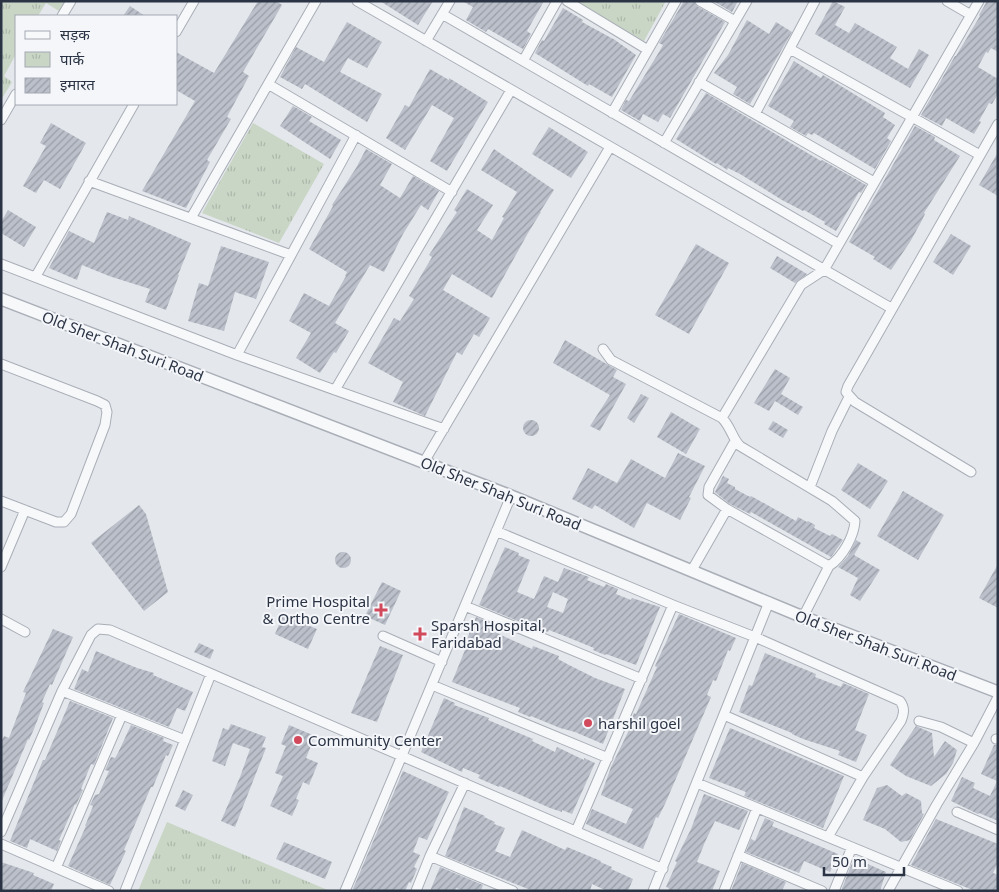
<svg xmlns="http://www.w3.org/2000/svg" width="999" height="892" font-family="'Noto Sans','Noto Sans Devanagari',sans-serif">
<defs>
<pattern id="park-tufts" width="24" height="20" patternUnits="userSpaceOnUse" patternTransform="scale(1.25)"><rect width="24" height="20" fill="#c9d6c5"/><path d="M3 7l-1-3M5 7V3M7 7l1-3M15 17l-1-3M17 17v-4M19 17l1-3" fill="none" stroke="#adb8ab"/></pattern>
<pattern id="building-hatch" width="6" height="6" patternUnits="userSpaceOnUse" patternTransform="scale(1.25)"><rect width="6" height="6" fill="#bbc0ca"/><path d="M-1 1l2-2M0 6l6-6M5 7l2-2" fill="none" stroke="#989da6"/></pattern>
</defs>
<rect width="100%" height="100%" fill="#e4e7ec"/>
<path fill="url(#park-tufts)" d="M1,1H65L59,11L46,3L38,16H16V54L4,76L12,82L1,100Z
M575,1H666L644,41Z
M253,123L324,164L279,243L202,213Z
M167,822L330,891H138Z"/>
<path fill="url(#building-hatch)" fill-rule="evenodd" d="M258,1H276L282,5L243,72L249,76L227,117L231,119L207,160L210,162L186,208L142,191L195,101L176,90V52L214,73Z
M380,1H433L418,25Z
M462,1H544L527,31L531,34L523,49L488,29L486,32L466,20L473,7Z
M684,1H694L697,6L725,22L670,118L663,114L658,122L643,114L640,121L621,110L626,100L629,101L659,52L663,45L659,43Z
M713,1H738L732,12Z
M833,1L845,7L835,25L849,33L855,23L897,47L890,58L908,69L919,49L929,55L910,88L815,34Z
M987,1H998V52L991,48L988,53L986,52L978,67L998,79V94L992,104L989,103L979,121L981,122L974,134L946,118L942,126L921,115L955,56H956L980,16L979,15Z
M130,6L145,16H123Z
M563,8L583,20L582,22L615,40L636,55L612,97L589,84L588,86L535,53L542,40L544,41Z
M747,20L769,34L776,22L792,32L750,104L733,94L737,87L714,73L728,55Z
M347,22L382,42L367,68L348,58L340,72L382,94L367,122L305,84L302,89L280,77L296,47L324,62Z
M794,61L821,78L823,75L885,113L883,117L895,125L887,138L891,141L875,169L814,133L812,135L808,133L806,136L790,127L794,121L768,106Z
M430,69L449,80V78L488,102L447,171L430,161L454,118L432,105L405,150L386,138L405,105L409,107Z
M706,93L821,161L822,160L866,185L861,193L859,192L836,231L824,224L825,222L804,210L803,211L782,200L740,174L728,168L727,170L717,163L716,164L676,139Z
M293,106L312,117L309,121L341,140L330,159L280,126Z
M51,123L86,143L60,189L44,180L36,193L23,186L46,146L40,143Z
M915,126L935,137L934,140L960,156L924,213L925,214L920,224L910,242L891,270L873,259L875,257L849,242Z
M549,127L588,152L571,178L532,154Z
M366,149L392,164L380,185L400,198L413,176L439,191L428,210L421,205L403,234L384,272L370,265L335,323L349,331L336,353L334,352L320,373L296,358L311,333L289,321L304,293L329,306L346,276H345L347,272L309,249L333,206L332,205L356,168Z
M494,149L554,190L540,212H541L528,233L492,298L452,274L443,290L490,318L479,337L474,334L462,355L457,352L425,416L393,402L403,382L368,363L394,318L400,321L414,299L409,296L432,257L429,255L457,212L454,210L467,189L493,205L477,230L492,240L504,218L502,217L517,192L481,170Z
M998,152V196L979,185Z
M8,210L36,227L24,247L1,233V222Z
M107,212L128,220L129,216L191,243L178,275H179L166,310L145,302L150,289L109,276L82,265L77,280L49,268L69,231L94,243Z
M951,234L971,246L953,275L933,262Z
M696,244L729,263L689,334L655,315Z
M221,246L269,262L256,299L235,292L224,331L188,321L199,283L208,286Z
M777,256L807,274L795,283L770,268Z
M565,340L617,370L613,377L626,384L600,431L590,426L610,395L553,363Z
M775,369L790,378L781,394L803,407L798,415L775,401L769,411L754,403Z
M641,394L649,398L634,423L627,418Z
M671,412L700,429L686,454L657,437Z
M523 428a8 8 0 1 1 16 0a8 8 0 1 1-16 0Z
M773,421L788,430L783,438L768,429Z
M678,453L705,466L689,497L691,498L680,520L647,503L634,528L595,505L592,509L572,499L588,468L617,483L631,459L665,478Z
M858,463L888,481L870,509L841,490Z
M723,476L729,479L727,483L735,487V489L750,497L751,496L796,521L798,517L807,522L808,521L815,525L814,528L830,536L832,534L843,540L841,543L831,557L751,512L750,514L730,504L715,492Z
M903,491L944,515L918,560L877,536Z
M139,505L146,514L168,592L144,611L91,543Z
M856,540L861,543L854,555L880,570L860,601L850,595L858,578L838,567L848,556Z
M505,547L519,553L518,555L530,560L517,592L534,599L544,576L558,582L564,568L589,577L587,580L604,587L606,584L618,589L616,594L631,600L632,598L660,607L636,665L606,654L605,655L593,650L594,648L567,637L549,630L548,632L535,628L479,605ZM553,592L568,599L563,613L547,607Z
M335 560a8 8 0 1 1 16 0a8 8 0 1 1-16 0Z
M998,564V608L979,598Z
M382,582L401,591L385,625L365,616Z
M679,614L736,638L730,651L728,650L716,681L713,680L707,695L711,697L665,804L658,818L656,817L643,849L586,824L592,809L626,824L633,809L601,795L611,767L630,728L628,727L634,713L636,714L657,667L655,666Z
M283,615L317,629L308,649L275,634Z
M476,617L491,623L489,629L503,636L532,649L533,646L559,656L558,659L569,665L595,678L625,689L603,744L575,732L560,728L531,716L530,717L518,712L520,708L452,682L465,650L463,649Z
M53,629L73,637L52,685L50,684L42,702L44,703L34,729L29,740L28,739L1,803V742L4,736L9,738L26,693L23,692Z
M199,643L214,650L210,659L194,652Z
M380,646L403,655L377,722L351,713Z
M96,651L137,668L154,673L153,675L193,692L185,711L177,708L169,727L74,689L82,669L88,672Z
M765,653L816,674L815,677L841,687L843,683L869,694L855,730L867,735L856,762L838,755L840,751L803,739L792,734V733L739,712L749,685L752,686Z
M444,698L455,703L454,705L489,718L488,720L533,739L532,741L555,752L557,747L584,760V758L595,763L572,814L562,810V812L550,808L500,786L499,787L478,778L480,775L463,768L462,772L421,752Z
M70,701L113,718L94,765L91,764L81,789L83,790L76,805L75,804L59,840L61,841L57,851L30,839L27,848L10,841L43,760H45Z
M231,724L266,737L262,747L266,748L235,827L221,821L240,777L250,749L233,743L225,766L212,761L223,728L228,730Z
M131,725L164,738L163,741L173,745L168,756L166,755L153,787H151L124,850L126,851L110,885L68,866L86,826H85L93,806L90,805L95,795L99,794L109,771L105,770L111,757L115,758L118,753Z
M289,725L315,736L306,758L318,763L309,785L303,782L296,799L299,800L292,816L270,806L283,776L275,773L286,746L281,744Z
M916,726L932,733L934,757L945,741L957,750L953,763L946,774L931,786L906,776L890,765Z
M730,728L844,776L823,828L744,796L746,792L709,778Z
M994,745H998V821L979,813L978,814L951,801L962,777L975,783L973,788L990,796L997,781L981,774Z
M403,771L449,792L427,840L419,837L413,852L420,855L414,867L417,869L411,883L409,882L405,891H352Z
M887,785L902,796L906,793L921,801L922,813L924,814L910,840L901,842L885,829L863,820L877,788Z
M183,790L193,795L185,811L175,806Z
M704,794L748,811L739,830L715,821L705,842L697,862L720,871L712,891H668L669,888L666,887L677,862L675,861L691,829Z
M464,807L485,816L484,817L495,822L494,824L505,828L495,851L510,857L522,830L565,850L567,847L601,861L600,862L612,867L611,869L633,879L628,891H607L592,884L590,891H533L445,856Z
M765,818L774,822L772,826L838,854L830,872L804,861L799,873L746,852L751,839L755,841Z
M936,819L998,844V863L993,873L998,875V891H975L911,865Z
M284,842L332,862L325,879L276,859Z
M854,858L886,872L880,891H841Z
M1,862L34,873L33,875L54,884L51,891H1Z
M742,863L786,882L782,891H731Z
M440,867L483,885L481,891H464L456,888L455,891H430Z"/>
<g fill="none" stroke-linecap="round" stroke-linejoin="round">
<g stroke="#a9aeb7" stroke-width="11">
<path id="minor" d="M357,1L891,308
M567,1L648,50
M700,1L735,21
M947,1L971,15
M442,14L839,244
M62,16L71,1
M176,32L194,1
M426,41L450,1
M790,49L980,155
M523,61L557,1
M699,82L874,182
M268,84L452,192
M612,113L676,1
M755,114L815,1
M1,120L16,94
M664,143L747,1
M89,181L291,255
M191,218L316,1
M1,264L237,355L444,429
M36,276L134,104
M603,349L611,360L722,418C731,427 732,438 740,446L832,501L855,521C854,536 843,557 829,566L727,509L708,495L709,487L735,441
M237,355L356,135
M1,364L97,401L105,405L107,412L105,425L71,514L64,522H56L1,501
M335,390L511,90
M722,418L801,285L824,270L979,1
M424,462L610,147
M971,472L855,402L846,392L848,386L998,124
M810,487L832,431L849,397
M496,531L673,605L755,637L900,701C905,708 904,713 901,721L863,777L828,837
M1,567L25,510
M692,570L727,509
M465,606L642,679
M803,617L829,566
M1,619L25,632
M383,636L442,662
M432,685L608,758
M62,691L185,740
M724,715L863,777
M919,721L941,727L974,743
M996,739H998
M697,783L958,891
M957,812L998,830
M576,831L673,605
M1,832L62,691L91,635L98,629L110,630L663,869
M1,844L109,891
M738,855L822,891
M430,856L513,891
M56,868L122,715
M125,891L211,674
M345,891L511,496
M416,891L430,856L465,783
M653,891L769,602
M724,891L757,808
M834,891L852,847
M888,891L937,804L974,743L998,697"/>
</g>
<g stroke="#a9aeb7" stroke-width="14">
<path id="tertiary" d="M1,299L511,496L803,617L998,692"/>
</g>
<use href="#minor" stroke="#f7f8fa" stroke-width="9"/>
<use href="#tertiary" stroke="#f7f8fa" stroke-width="11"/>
</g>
<g fill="#d1495b" stroke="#f4f6f9" stroke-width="2">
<path d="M378.5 602.5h5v5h5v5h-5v5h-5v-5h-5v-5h5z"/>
<path d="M417.5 626.5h5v5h5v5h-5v5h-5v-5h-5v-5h5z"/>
<circle cx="588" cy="723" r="5"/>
<circle cx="298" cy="740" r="5"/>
</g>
<g text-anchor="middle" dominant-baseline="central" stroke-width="4" stroke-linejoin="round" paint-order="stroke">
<g font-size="15" fill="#2b3445" stroke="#f4f6f9">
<text transform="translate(123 346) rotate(21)">Old Sher Shah Suri Road</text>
<text transform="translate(501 493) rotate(22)">Old Sher Shah Suri Road</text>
<text transform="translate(876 645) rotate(21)">Old Sher Shah Suri Road</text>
</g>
<g font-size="15" fill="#2b3445" stroke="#f4f6f9" text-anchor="start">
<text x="370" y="601" text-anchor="end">Prime Hospital<tspan x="370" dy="17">&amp; Ortho Centre</tspan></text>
<text x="431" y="625">Sparsh Hospital,<tspan x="431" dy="17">Faridabad</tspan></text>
<text x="598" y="723">harshil goel</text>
<text x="308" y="740">Community Center</text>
</g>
</g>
<rect width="999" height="892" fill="none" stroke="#2b3445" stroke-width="5"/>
<rect x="15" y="15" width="162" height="90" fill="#f4f6f9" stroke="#a4a8b1"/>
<rect x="25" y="31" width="25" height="8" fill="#f7f8fa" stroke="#a4a8b1"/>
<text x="60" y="40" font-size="15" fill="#2b3445">सड़क</text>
<rect x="25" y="52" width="25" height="15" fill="url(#park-tufts)" stroke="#a4a8b1"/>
<text x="60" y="65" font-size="15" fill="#2b3445">पार्क</text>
<rect x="25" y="78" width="25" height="15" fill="url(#building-hatch)" stroke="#a4a8b1"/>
<text x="60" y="90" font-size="15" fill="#2b3445">इमारत</text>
<path d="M824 867v8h80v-8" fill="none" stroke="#2b3445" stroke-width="2.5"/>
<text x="832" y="867" font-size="15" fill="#2b3445" stroke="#f4f6f9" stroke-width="4" paint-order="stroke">50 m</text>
</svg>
